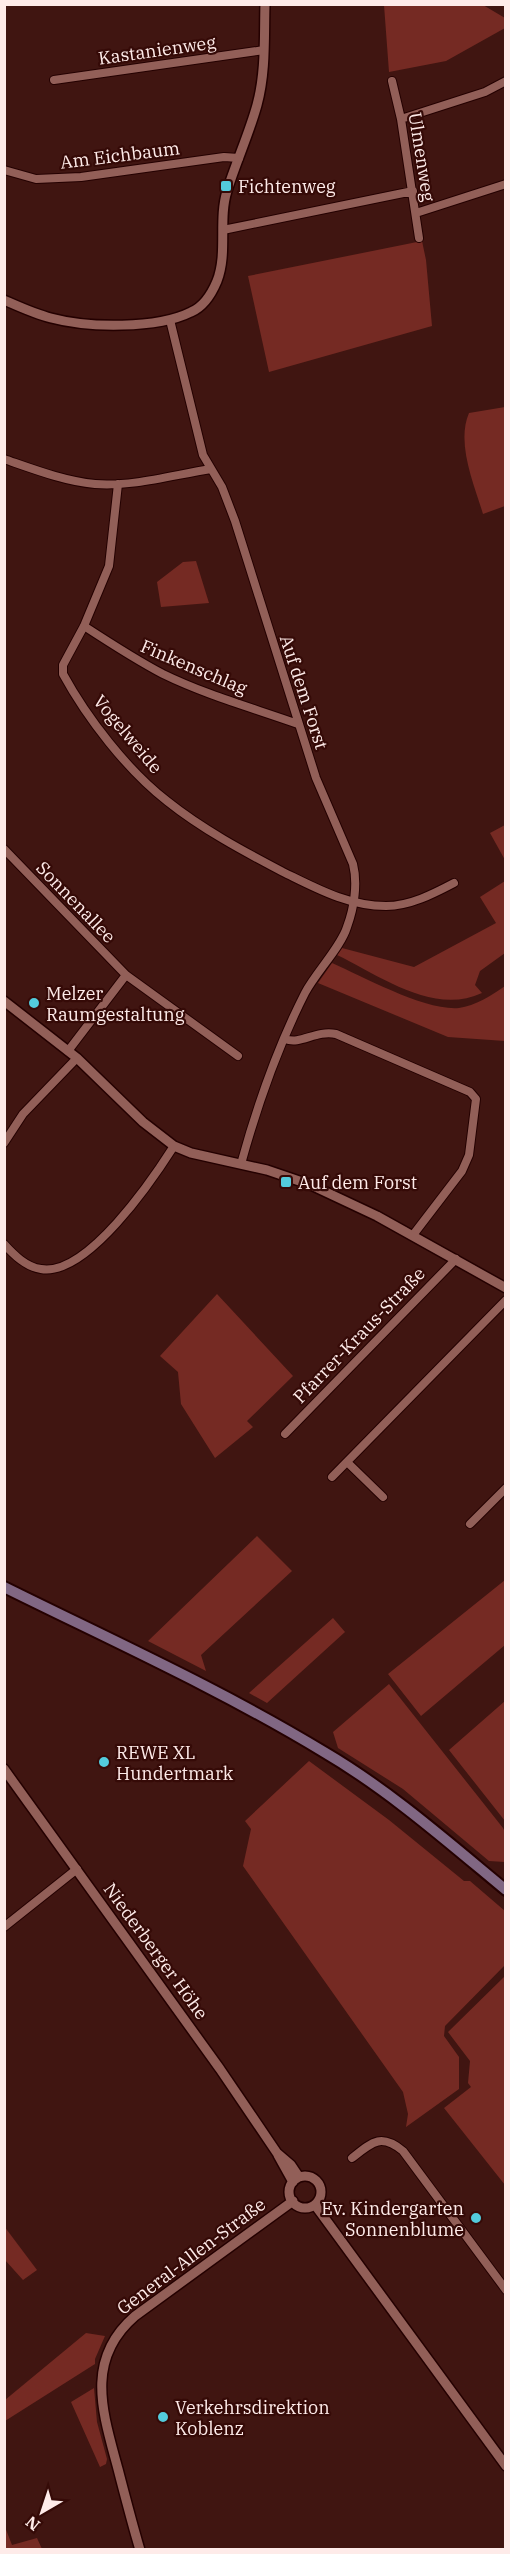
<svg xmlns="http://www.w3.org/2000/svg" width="510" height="2554" font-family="'IBM Plex Serif',serif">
<rect width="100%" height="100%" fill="#401511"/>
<path fill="#752a23" d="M384,5H483L505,18V28L446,61L389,72Z
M422,241L426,260L432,326L269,372L248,276Z
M505,407V506L483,514C474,484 456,443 469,413Z
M196,561L209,603L161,607L157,582L183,562Z
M505,825V860L490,833Z
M505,881V953L480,971L475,985L482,993C433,1016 379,975 337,955L342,948L414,967L496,923L480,897Z
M332,963C364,977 425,1011 459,1008C475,1006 492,995 505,986V1041L448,1037L318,983Z
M217,1294L293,1376L247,1421L253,1427L215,1458L181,1404L178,1372L160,1356Z
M257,1536L292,1571L201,1655L206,1671L148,1641Z
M505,1580V1645L421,1716L388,1674Z
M333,1618L345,1632L267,1703L249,1693Z
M389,1684L503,1828L505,1832V1862L489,1861L403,1789L338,1748L333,1732Z
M505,1701V1821L449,1750Z
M309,1761L389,1820L464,1881H470L505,1911V1965L445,2026L444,2036L459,2057V2089L406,2127L408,2114L403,2092L243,1866L251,1829L245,1821Z
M505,1976V2185L444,2108L471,2087L468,2083L470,2061L448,2032Z
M4,2226L37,2270L23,2280L5,2260Z
M86,2333L105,2336L95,2359V2364L5,2421V2400Z
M94,2388L97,2422L107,2459L106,2464L100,2467L71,2402Z
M5,2527L12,2545L37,2538L42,2549H5Z"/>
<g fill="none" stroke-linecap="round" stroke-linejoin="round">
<g stroke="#240000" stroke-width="10">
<path id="minor" d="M54,80L264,50
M392,81L401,119L419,238
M401,119L485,92L506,81
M4,170L36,179L81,177L224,157L239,158
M416,213L506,184
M223,230L413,191
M170,320L203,455L222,487L235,521L316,778L353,864C358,884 354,908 347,927C341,947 316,972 305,993C278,1046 257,1106 241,1164
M4,459C33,469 64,481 95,484C132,487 173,475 211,469
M118,484L109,566L84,626L63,665V674C87,718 127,770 167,801C202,829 243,851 283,872C316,888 348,906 386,906C410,906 433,894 454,883
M84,626C110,643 136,660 163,674C206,695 253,708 298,724
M4,849L126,975
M285,1039C301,1045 315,1030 336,1034L470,1092L476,1099L469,1155L462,1171L413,1235
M68,1051L126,975L238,1056
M4,1143L23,1114L77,1058
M4,1244C14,1255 26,1267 41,1269C87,1277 153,1179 174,1146
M285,1434L456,1259
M347,1462L383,1497
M332,1477L506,1300
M470,1524L506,1488
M4,1927L77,1869
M352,2158C372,2142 381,2133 403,2151L506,2290"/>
</g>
<g stroke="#240000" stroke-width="12">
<path id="tertiary" d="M4,300C20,307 35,314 51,318C88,328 157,329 191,312C203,307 212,293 217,281C228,253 218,220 227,191C236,162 249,134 257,105C266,72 264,38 265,4
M4,1001L77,1058L143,1122L174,1146L191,1153L267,1170L311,1185L377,1216L506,1288
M4,1769L220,2069L277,2153L291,2165L299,2177
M278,2155L293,2182
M289 2192a16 16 0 1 1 32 0a16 16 0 1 1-32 0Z
M315,2205L506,2466
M140,2550C132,2523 125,2496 118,2469C103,2413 84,2360 135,2316L293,2201"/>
</g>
<g stroke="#240000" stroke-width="14">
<path id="secondary" d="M4,1587C111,1640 222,1690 324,1752C389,1790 448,1842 506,1890"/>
</g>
<use href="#minor" stroke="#925f58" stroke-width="8"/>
<use href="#tertiary" stroke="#925f58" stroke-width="9"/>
<use href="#secondary" stroke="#816783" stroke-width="10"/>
</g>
<g fill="#53cbdc" stroke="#350a07" stroke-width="2">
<rect x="220" y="180" width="12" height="12" rx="3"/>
<circle cx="34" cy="1003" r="6"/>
<rect x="280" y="1176" width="12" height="12" rx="3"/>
<circle cx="104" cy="1762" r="6"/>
<circle cx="476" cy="2218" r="6"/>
<circle cx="163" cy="2417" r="6"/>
</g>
<g text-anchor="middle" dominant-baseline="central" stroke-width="4.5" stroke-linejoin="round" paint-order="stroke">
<g font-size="18" fill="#feebe9" stroke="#350a07">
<text transform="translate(157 50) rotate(-8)">Kastanienweg</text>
<text transform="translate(120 155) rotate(-7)">Am Eichbaum</text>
<text transform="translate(422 157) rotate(81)">Ulmenweg</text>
<text transform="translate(194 667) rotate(23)">Finkenschlag</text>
<text transform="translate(304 692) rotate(72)">Auf dem Forst</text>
<text transform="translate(128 734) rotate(50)">Vogelweide</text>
<text transform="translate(76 902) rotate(46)">Sonnenallee</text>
<text transform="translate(359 1335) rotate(-46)">Pfarrer-Kraus-Straße</text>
<text transform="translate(156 1951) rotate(54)">Niederberger Höhe</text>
<text transform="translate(191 2256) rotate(-37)">General-Allen-Straße</text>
</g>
<g font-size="18" fill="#feebe9" stroke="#350a07" text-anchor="start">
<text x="238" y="186">Fichtenweg</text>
<text x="46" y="993">Melzer<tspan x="46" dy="21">Raumgestaltung</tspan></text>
<text x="298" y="1182">Auf dem Forst</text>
<text x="116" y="1752">REWE XL<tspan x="116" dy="21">Hundertmark</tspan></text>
<text x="464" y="2208" text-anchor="end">Ev. Kindergarten<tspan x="464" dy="21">Sonnenblume</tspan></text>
<text x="175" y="2407">Verkehrsdirektion<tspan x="175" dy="21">Koblenz</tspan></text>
</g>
</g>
<rect width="510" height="2554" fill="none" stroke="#feebe9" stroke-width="12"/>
<g transform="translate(42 2512) rotate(219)" stroke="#350a07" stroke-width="4.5" paint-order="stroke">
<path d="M0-4.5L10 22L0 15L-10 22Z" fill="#feebe9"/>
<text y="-9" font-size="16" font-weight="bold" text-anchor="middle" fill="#feebe9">N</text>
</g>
</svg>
